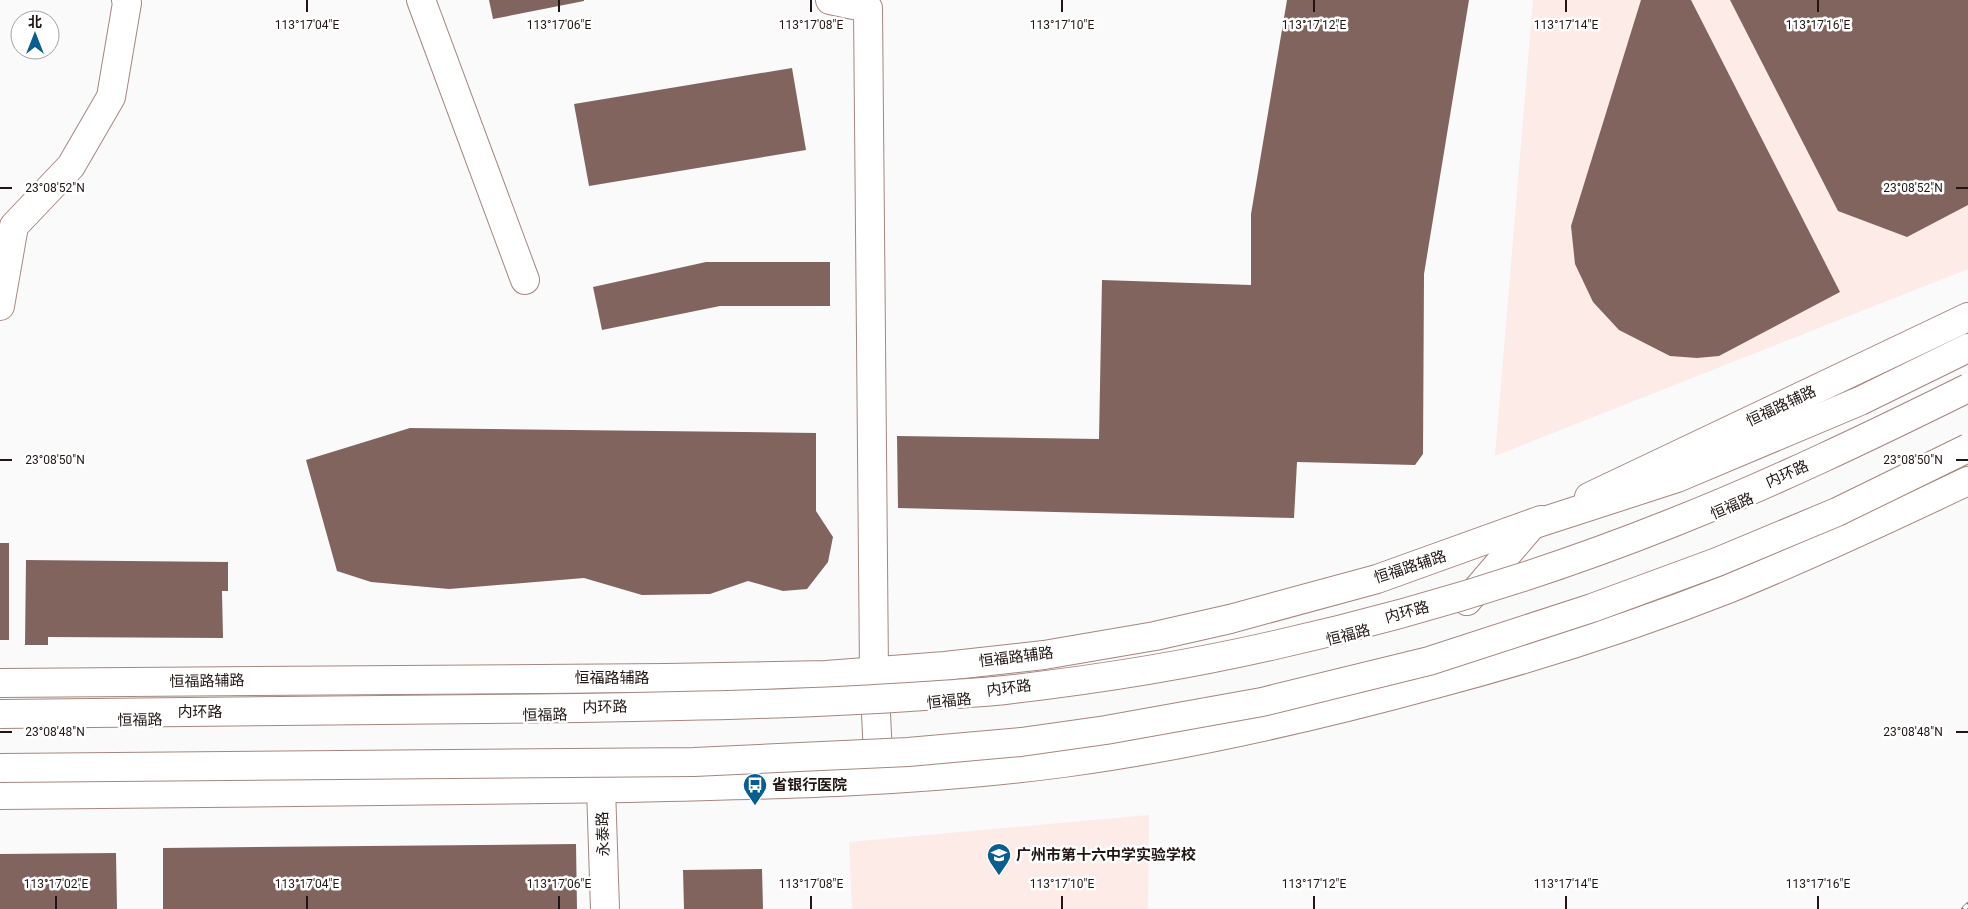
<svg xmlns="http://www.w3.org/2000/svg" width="1968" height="909" font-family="Roboto,'Noto Sans SC',sans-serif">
<rect width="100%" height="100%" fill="#fafafa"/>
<path fill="#fcebe7" d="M1533,0H1968V269L1495,456Z
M1149,815L1148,909H852L849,842Z"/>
<path fill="#81645d" d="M489,0H584V1L493,19Z
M1287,0H1469L1424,274L1423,454L1415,465L1297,462L1294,518L898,508L897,436L1099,439L1102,280L1251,285V214Z
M1641,0H1691L1840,292L1719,356L1697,358L1670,356L1619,330L1593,302L1575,264L1571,226Z
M1730,0H1968V205L1907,237L1838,211Z
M792,68L806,150L589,186L574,104Z
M706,262H830V306H720L602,330L593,287Z
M410,428L816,433V511L833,537L828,562L807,589L783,591L748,581L710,594L642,595L584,578L449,589L371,582L337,571L306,460Z
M0,543H9V640H0Z
M26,560L228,562V591H222L223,638L48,637V645H25Z
M576,844L577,909H163V848Z
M116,853L117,909H0V854Z
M762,869L763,909H684L683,870Z"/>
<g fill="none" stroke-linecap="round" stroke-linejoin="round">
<g stroke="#a5867f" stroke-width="30">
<path id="minor" d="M421,0L525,280
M830,0L868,8L874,672L879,776
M0,306L14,226L71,166L111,97L127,3L126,0
M601,788L605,909"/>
</g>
<g stroke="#a5867f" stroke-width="30">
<path id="secondary" d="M1589,497L1968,317
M0,683L666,678L826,675L945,666L1044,655L1155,636L1230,619L1377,579L1541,520
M0,795C209,792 419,792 628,788C773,785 919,782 1063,763C1190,746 1315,717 1439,683C1537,657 1634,626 1728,589C1809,556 1888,519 1968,481"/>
</g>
<g stroke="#a5867f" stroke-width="30">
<path id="primary" d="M1467,601L1532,525"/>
</g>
<g stroke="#a5867f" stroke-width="30">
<path id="trunk" d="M1532,525L1677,478L1860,401L1968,348"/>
</g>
<use href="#minor" stroke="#fff" stroke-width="28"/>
<use href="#secondary" stroke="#fff" stroke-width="28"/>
<use href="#primary" stroke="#fff" stroke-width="28"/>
<use href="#trunk" stroke="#fff" stroke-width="28"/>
<g stroke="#7f7877" stroke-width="5.5">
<path id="rail" d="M1964,909L1968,905"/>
</g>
<use href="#rail" stroke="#fff" stroke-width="4" stroke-dasharray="11" stroke-linecap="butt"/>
<g stroke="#a5867f" stroke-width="30" stroke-linecap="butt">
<path id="trunk-bridge" d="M0,714C193,713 386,711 579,708C694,706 809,704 924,696C950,694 978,693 1005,690C1093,680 1188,665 1275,645C1410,615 1544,574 1672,523C1773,483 1871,436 1968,388
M0,768L694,762L908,752L1021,742L1106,730L1262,702L1429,661L1592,608L1717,562L1837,512L1968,448"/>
</g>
<use href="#trunk-bridge" stroke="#fff" stroke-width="28"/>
</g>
<path fill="none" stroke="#211613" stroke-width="2" d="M307,0V12M559,0V12M811,0V12M1062,0V12M1314,0V12M1566,0V12M1818,0V12M0,188H12M1956,188H1968M0,460H12M1956,460H1968M0,732H12M1956,732H1968M56,896V909M307,896V909M559,896V909M811,896V909M1062,896V909M1314,896V909M1566,896V909M1818,896V909"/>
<defs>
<g id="bus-pin" transform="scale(1.25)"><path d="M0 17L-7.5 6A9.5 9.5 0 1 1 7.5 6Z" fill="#095d8f" stroke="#fff"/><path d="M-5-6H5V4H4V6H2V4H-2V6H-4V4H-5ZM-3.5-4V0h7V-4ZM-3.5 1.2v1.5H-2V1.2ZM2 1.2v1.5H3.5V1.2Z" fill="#fff"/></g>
<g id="school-pin" transform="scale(1.25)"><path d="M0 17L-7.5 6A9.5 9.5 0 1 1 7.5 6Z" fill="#095d8f" stroke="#fff"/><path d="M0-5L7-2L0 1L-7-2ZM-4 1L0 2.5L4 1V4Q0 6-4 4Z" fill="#fff"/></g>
</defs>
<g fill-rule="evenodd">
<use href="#bus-pin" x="755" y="785"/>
<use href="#school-pin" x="999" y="855"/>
</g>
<g text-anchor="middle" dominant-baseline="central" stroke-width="5" stroke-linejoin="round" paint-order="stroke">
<g font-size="15" fill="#211613" stroke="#fff">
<text transform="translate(1781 406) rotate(-25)">恒福路辅路</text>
<text transform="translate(1787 474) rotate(-24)">内环路</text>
<text transform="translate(1732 506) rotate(-23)">恒福路</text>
<text transform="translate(1410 567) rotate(-18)">恒福路辅路</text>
<text transform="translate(1407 612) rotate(-15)">内环路</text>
<text transform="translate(1348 635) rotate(-14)">恒福路</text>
<text transform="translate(1016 657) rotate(-7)">恒福路辅路</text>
<text x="612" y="678">恒福路辅路</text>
<text transform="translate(207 681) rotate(-1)">恒福路辅路</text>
<text transform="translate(1009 688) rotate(-7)">内环路</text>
<text transform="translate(949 701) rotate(-6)">恒福路</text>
<text transform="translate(605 707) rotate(-1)">内环路</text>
<text x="200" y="712">内环路</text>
<text transform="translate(545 715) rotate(-1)">恒福路</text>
<text transform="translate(140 720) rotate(-1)">恒福路</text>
<text transform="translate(603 834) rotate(-92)">永泰路</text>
</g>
<g font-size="15" font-weight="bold" fill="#211613" stroke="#fff" text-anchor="start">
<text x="772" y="785">省银行医院</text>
<text x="1016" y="855">广州市第十六中学实验学校</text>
</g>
</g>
<g font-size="12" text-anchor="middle" fill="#211613" stroke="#fff" stroke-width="5" stroke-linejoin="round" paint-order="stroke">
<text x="307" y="29">113°17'04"E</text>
<text x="559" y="29">113°17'06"E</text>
<text x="811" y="29">113°17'08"E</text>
<text x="1062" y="29">113°17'10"E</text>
<text x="1314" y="29">113°17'12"E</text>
<text x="1566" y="29">113°17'14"E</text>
<text x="1818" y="29">113°17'16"E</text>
<text x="55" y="192">23°08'52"N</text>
<text x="1913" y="192">23°08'52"N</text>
<text x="55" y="464">23°08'50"N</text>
<text x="1913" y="464">23°08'50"N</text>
<text x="55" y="736">23°08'48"N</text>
<text x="1913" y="736">23°08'48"N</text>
<text x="56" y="888">113°17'02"E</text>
<text x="307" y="888">113°17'04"E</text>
<text x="559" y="888">113°17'06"E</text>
<text x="811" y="888">113°17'08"E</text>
<text x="1062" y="888">113°17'10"E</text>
<text x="1314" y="888">113°17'12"E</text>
<text x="1566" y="888">113°17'14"E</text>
<text x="1818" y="888">113°17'16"E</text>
</g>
<g transform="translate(35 35)"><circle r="24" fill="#ffffff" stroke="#a6a2a1"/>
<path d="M0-4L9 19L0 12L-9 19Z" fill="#095d8f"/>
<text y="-8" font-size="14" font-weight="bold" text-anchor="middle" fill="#211613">北</text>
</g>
</svg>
